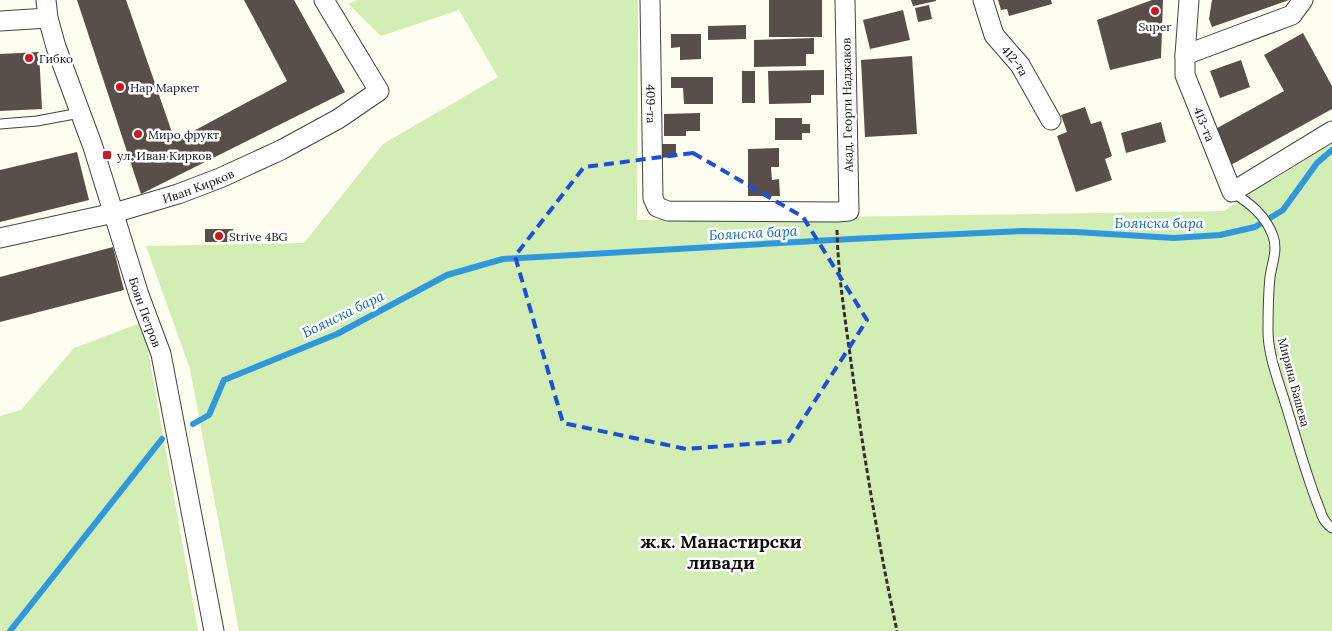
<svg xmlns="http://www.w3.org/2000/svg" width="1332" height="631" font-family="Lora,serif">
<rect width="100%" height="100%" fill="#fffcf0"/>
<path fill="#d3eeb5" d="M357,0H638L637,220L1224,211L1332,142V631H239L190,369L146,246L304,243L383,144L498,77L459,10L381,36L348,4Z
M143,322L198,631H0V416L21,410L74,348Z"/>
<g fill="none" stroke-linecap="round" stroke-linejoin="round">
<path stroke="#2f97db" stroke-width="6" d="M193,424L209,415L224,380L337,334L447,275L503,259L851,239L1024,231L1076,232L1174,238L1220,235L1255,227L1283,210L1317,163L1332,150
M10,631L162,439"/>
</g>
<path fill="#594f4a" d="M77,0H126L175,141L287,81L244,0H294L345,92L141,194Z
M769,0H822V37H769Z
M911,0H936V1L913,6Z
M998,0H1051L1052,4L1009,16L1007,9L1001,10Z
M1152,0H1163L1161,58L1110,70L1097,20Z
M1212,0H1289L1212,27L1209,19Z
M929,5L932,19L918,22L915,8Z
M903,10L910,40L870,49L863,20Z
M746,25V39L708,40V26Z
M1303,33L1332,86V109L1229,166L1210,132L1284,91L1264,55Z
M671,34H701V59L680,60V47L671,48Z
M814,38V54H806V66L754,67V40Z
M39,52L42,109L0,111V54Z
M912,56L917,134L865,137L861,60Z
M1241,60L1250,87L1220,98L1210,71Z
M824,70V95H811V103L769,104L768,71Z
M742,71H755V103H742Z
M671,77H713V104H684L683,88H671Z
M1085,107L1091,124L1101,121L1112,156L1105,159L1112,180L1076,192L1057,136L1067,132L1061,115Z
M700,113V131H686V136H664V114Z
M775,118H802V124H810V133H802V140H775Z
M1161,122L1166,142L1126,153L1121,133Z
M658,144H676V157L658,158Z
M779,148V167H771L772,180L779,179L780,196H748V149Z
M77,152L89,200L0,222V170Z
M205,229H233V242H205Z
M113,247L124,290L0,322V277Z"/>
<g fill="none" stroke-linecap="round" stroke-linejoin="round">
<g stroke="#424242" stroke-width="11">
<path id="service" d="M0,124L37,121L80,113
M1232,192C1250,203 1266,216 1273,236C1278,250 1272,263 1270,277C1268,296 1268,315 1268,334C1269,359 1281,388 1288,412C1298,444 1307,478 1320,510C1322,517 1326,524 1332,528"/>
</g>
<g stroke="#424242" stroke-width="21">
<g id="minor">
<path id="s1" d="M46,0L48,18L56,47L93,147L139,295L161,354L214,631"/>
<path id="s2" d="M650,0L653,198L657,207L668,211L837,212L849,211L845,0"/>
<path id="s3" d="M983,0L994,35L1020,65L1051,120"/>
<path id="s4" d="M1189,0L1185,55V75L1232,192L1332,131"/>
<path d="M0,21L48,18"/>
<path d="M1185,55L1292,15L1303,0"/>
<path id="s5" d="M0,238L114,213L178,194L220,178L281,150L338,119L379,91L324,0"/>
</g>
</g>
<path stroke="#313131" stroke-width="3" stroke-dasharray="5 2.5" stroke-linecap="butt" d="M837,230C838,274 845,318 851,362C863,452 878,542 897,631"/>
<use href="#service" stroke="#fff" stroke-width="9"/>
<use href="#minor" stroke="#fff" stroke-width="19"/>
</g>
<path fill="none" stroke="#1d4ed8" stroke-width="4" stroke-dasharray="10 6" stroke-linejoin="round" d="M693,153L803,217L867,320L789,441L686,449L563,423L515,256L584,167Z"/>
<g fill="#cd1822" stroke="#fff" stroke-width="2">
<circle cx="1155" cy="11" r="5"/>
<circle cx="29" cy="58" r="5"/>
<circle cx="120" cy="87" r="5"/>
<circle cx="138" cy="134" r="5"/>
<rect x="102" y="150" width="10" height="10" rx="2.5"/>
<circle cx="219" cy="236" r="5"/>
</g>
<g text-anchor="middle" dominant-baseline="central" stroke-width="5" stroke-linejoin="round" paint-order="stroke">
<g font-size="12" fill="#0f0f0f" stroke="#fff" text-anchor="start">
<text x="1155" y="26" text-anchor="middle">Super</text>
<text x="39" y="58">Гибко</text>
<text x="130" y="87">Нар Маркет</text>
<text x="148" y="134">Миро фрукт</text>
<text x="117" y="155">ул. Иван Кирков</text>
<text x="229" y="236">Strive 4BG</text>
</g>
<g font-size="12" fill="#0f0f0f" stroke="#fff">
<text stroke="none"><textPath href="#s3" startOffset="70">412-та</textPath></text>
<text stroke="none"><textPath href="#s2" startOffset="104">409-та</textPath></text>
<text transform="translate(847 105) rotate(-91)">Акад. Георги Наджаков</text>
<text stroke="none"><textPath href="#s4" startOffset="128">413-та</textPath></text>
<text stroke="none"><textPath href="#s5" startOffset="205">Иван Кирков</textPath></text>
<text stroke="none"><textPath href="#s1" startOffset="328">Боян Петров</textPath></text>
<text transform="translate(1294 382) rotate(75)">Миряна Башева</text>
</g>
<g font-size="14" font-style="italic" fill="#0a68ae" stroke="#fff">
<text x="1159" y="223">Боянска бара</text>
<text transform="translate(753 233) rotate(-3)">Боянска бара</text>
<text transform="translate(343 314) rotate(-26)">Боянска бара</text>
</g>
<g font-size="18" font-weight="bold" fill="#0f0f0f" stroke="#fff">
<text x="721" y="541">ж.к. Манастирски<tspan x="721" dy="21">ливади</tspan></text>
</g>
</g>
</svg>
